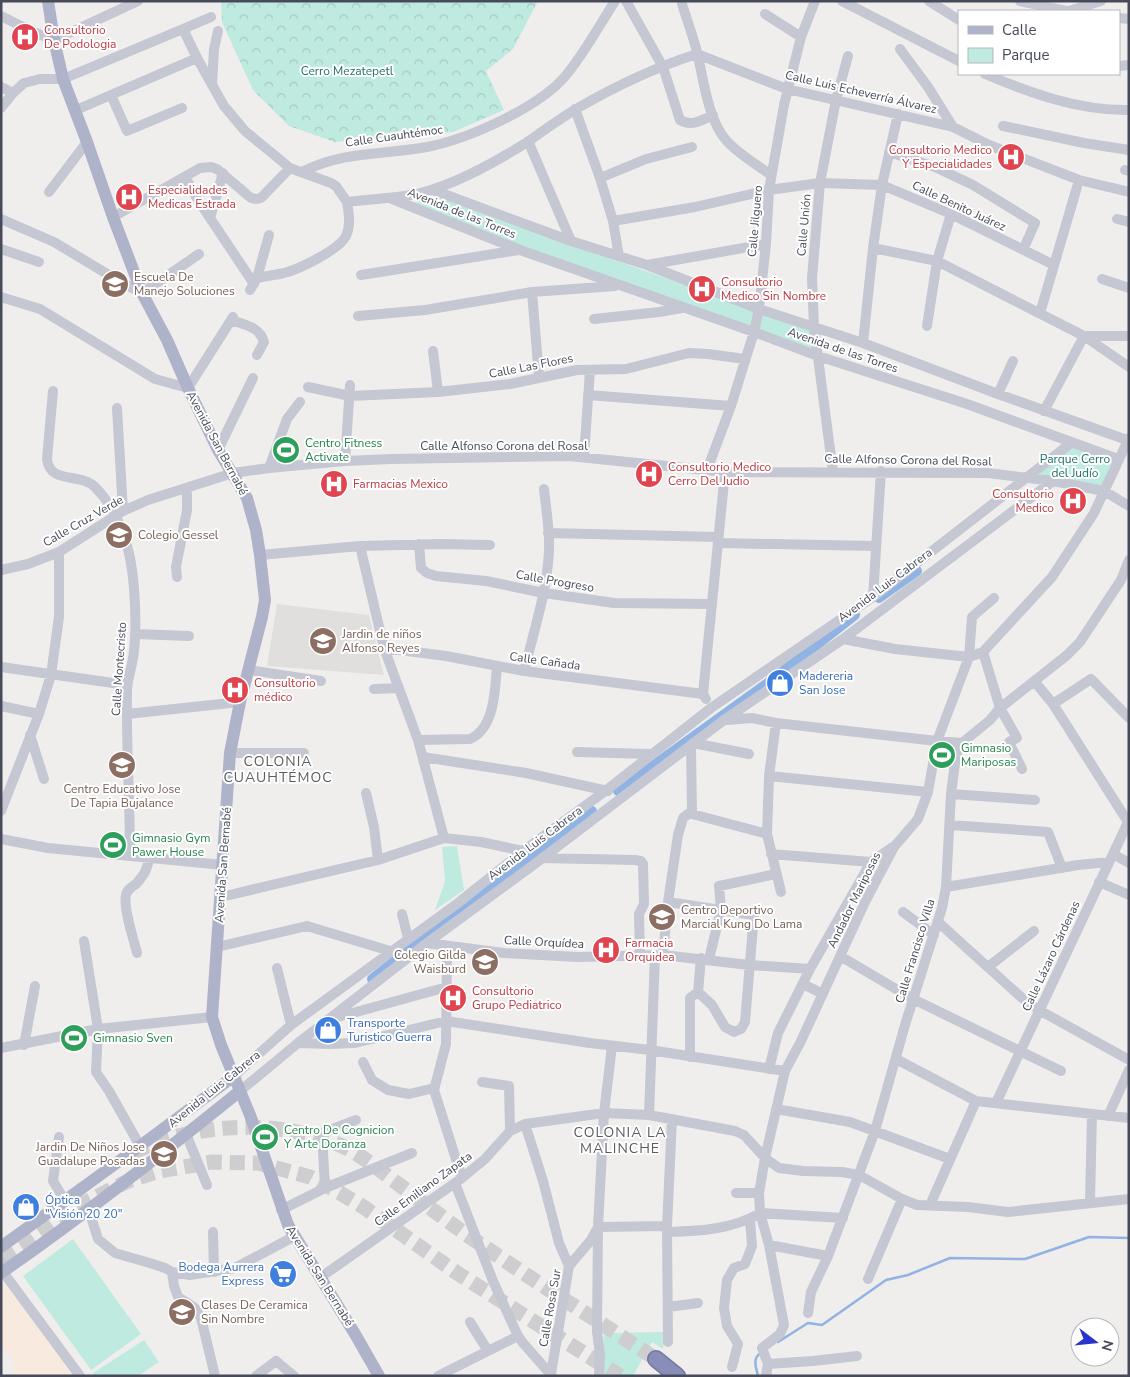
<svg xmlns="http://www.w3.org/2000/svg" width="1130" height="1377" font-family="'Nunito Sans',sans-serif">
<defs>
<pattern id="forest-crowns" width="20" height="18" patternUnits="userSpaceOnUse" patternTransform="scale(1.25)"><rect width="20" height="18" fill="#bfeae0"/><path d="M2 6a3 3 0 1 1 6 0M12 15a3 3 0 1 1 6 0" fill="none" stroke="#a6cac2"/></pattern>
</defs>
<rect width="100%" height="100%" fill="#f0eeed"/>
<path fill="#e1dfde" d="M277,604L369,615L384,675L267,666Z"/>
<path fill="#f8eadf" d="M1,1279L73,1376H13V1358L1,1346Z"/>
<path fill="url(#forest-crowns)" d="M221,1H538L513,49L486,71L504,110L453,132L335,142L289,126L253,90L222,22Z"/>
<path fill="#bfeae0" d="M438,197L755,310L754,328L404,205Z
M761,312L813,330L817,353L758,330Z
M1072,446L1114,461L1102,488L1035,475Z
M457,846L464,890L435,910L445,881L442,847Z
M73,1239L141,1334L91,1370L23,1276Z
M665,1332L663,1349L652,1342L633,1376H601L604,1333Z
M144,1340L159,1362L138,1376H95L93,1373Z"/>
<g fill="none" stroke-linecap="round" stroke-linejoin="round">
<path stroke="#90b3e3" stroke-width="2.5" d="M778,1342L808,1323L822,1325L886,1280L908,1275L950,1258L1025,1259L1089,1237L1129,1238
M758,1376C756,1367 752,1358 761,1353"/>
<path stroke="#90b3e3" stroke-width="10" d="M879,598L917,571
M618,791L769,682L855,615
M372,979L478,896L592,811"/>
<path stroke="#cecdcf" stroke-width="15" stroke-dasharray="15 8" stroke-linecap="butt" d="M134,1152C195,1123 276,1118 340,1145C358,1153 375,1166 390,1178C415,1196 439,1215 463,1232C526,1276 592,1317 656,1359
M1,1258L72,1209L128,1181L160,1171L212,1162L258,1163L310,1177L340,1193L365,1208L457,1273L620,1376"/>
<g stroke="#7479a4" stroke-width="18">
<path id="highway" d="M656,1359L677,1376"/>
</g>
<path stroke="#c5c7d3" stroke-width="10" d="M626,1L663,67L680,120C691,127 703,120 713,115
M842,1L959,61
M929,1L959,20
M1020,1L1066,11
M682,4C687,20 693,36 697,52C703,77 708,120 726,140C738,154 756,164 771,175
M1069,11L1101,1
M765,14L801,37
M1,16L31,31L54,40L138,1
M1119,18L1129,19
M183,29L211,17
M900,49L928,87L953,127
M1119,66L1129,65
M985,74C1030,93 1079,111 1129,110
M212,85L214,49L218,31
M1,87L13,93
M111,95L127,131L182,108
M1,108L13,93L24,83L40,79H63L183,29L197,58
M575,109L600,178L613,221L619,256
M76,110L197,58L224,106L245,131L290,168L331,183L336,186L347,202C376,198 406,199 434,189C464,179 502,158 529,141C544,130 560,119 576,109C614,87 656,67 697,54L787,89L953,127L989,145L1079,180L1129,192
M1003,126L1084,143L1129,150
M528,141L571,241
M889,152L935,167L973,185L1035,223L1023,250
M1125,170L1129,171
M302,172C341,151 384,155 427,147C468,139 541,107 567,74C585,52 599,26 615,1
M185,177L198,200L254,284
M600,178L646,159L692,147
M433,190L571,241L647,265L759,309L863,343L998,394L1127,440
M49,192L87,142
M392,199L520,250L754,332L818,356L967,404L1118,459
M113,217L200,168L211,167L217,169L251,198L257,199L261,198L290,168
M210,218L223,173
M1,219L54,242L119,281L142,293L199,254
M1117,219L1129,222
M613,221L695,207L769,190L820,183L882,185L951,214L1054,265
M873,248L937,261L1084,336L1129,367
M1,249L39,262
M647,265L766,244
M361,275L519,250
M257,278L269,235
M1102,279L1129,288
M250,290L257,278C266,276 275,275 284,273C299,269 339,250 346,236C351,225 349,214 347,202
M532,292L539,377
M1,297L40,309L155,379L188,388L233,317
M1040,313L1077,187
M358,316L425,310L532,292L615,286
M594,319L659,312L682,308
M231,320C245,325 260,327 264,342L257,355
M927,326L937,261L951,214
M863,343L873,248L882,185L898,114
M433,351L438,392
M308,387L350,396L438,392L510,384L577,370L626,369L689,353L708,354L745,359
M53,391L47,459C50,485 80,472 95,487C111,503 121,524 127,546C135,572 137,625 134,651C133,664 128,676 127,689C126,744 130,800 130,855
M998,394L1013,361
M588,395L731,406
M117,408L123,511
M1044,411L1084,336H1129
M218,450L253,378
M584,457L590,370
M345,461L350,385
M269,468L287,419L300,402
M707,470L731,406L754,332L759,309L766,244L769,190L784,105L801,37L815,1
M833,472L814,327L812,278L820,183L836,100L848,56
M548,533L718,537
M718,543L875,546
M419,544L421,568L427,573L436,576L486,581L544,593L614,603L712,604
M360,546L384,648L418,740L444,838
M260,555L360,546L441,544L490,545
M1,570L28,564L59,552L123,511L148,500L233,473L269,468L345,461L391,459L569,456L725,472L988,473L1053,481L1104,491L1129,506
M177,577L176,567L187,510V488
M873,597L881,471
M136,634L189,636
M843,639L895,649L969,657L983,652L1052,577L1094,513L1129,438
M384,648L446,656L524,671L703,694
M983,652L1000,708L1017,738L1009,742L1022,769
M1,667L127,685
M249,670L321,681
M524,671C534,631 547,591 549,551C550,530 546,509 544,489
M1035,682L1053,704L1128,822
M374,689L399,688
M706,699L703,694L725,472
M1053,704L1091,679L1129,718
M1,706L39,714
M127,714L240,702
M727,720L752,718L776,723L937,741L962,743
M776,723L769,776L767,834L781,892
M30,735L44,779
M418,740L470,739C495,728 495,689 497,666
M693,743L749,754
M691,745L692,814
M577,752L651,754
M230,753H304
M423,757L526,773L608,791
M769,776L928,792
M366,793L374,827L378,860
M951,794L1035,800
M1,811L39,714L51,675L59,617V552
M950,825L1048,832L1062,868
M1,839L48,848L223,865
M771,854L871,862L893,847
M1113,854L1129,863
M542,858L635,860L641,861L643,864L644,904L639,914L640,955
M1099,882L1129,895
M946,887L1078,865L1109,862
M221,897L378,860L444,838L481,842L523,851
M668,902L754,915L745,1022L741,1029L734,1032L725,1027L712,1005L698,992L701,958
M903,912L934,935
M402,914L408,938
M938,922L1022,998L1039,1010L1129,1060
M84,941L98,1029L96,1072L109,1091L140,1146
M427,943L504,953L578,957L663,955L749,965L810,969
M217,947L307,926L390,951
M447,947L446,1044L434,1090L462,1178
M137,953C134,940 121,903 127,892C129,889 133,886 136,884C144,875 148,869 149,857
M663,955L668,902L678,835L683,818L688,814H692L767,834
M840,956L913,999L1061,1071
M709,959L721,910L719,886L776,874
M988,967L1034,931
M277,968L291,1025
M803,984L823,994
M334,1018L447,987
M298,1043L330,1044L355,1043L446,1021L590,1043L650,1050L785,1071
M24,1045L35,986
M1,1048L98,1029L212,1017
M690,1057V998L698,992
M896,1059L976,1101L1129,1118
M363,1062L372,1080L388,1090L409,1094L430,1089L434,1090
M769,1069L778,1033L810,969L871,862
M234,1076L291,1025L458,903L523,851L604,792L711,708L873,597L1071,443
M482,1082L509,1086L510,1131
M240,1091L298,1043L427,943L532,866L724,720L843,639L1053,481
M996,1103L1129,820
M776,1109L850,1122L950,1159
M649,1115L655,955
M1108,1116L1129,1070
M525,1124L543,1181L559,1243L569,1266
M186,1134L207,1185
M59,1137L53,1181L65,1201
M455,1183L493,1281L518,1336L523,1343L552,1376
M325,1188L322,1133L356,1120
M736,1193H759
M1090,1203L1092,1114
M930,1205L976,1101
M281,1210L325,1188L412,1153
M92,1220L98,1239L115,1253L153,1264L165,1268L172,1272L190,1275L235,1268L293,1237
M598,1227L667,1226
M213,1232L214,1272
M667,1232C698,1231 732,1230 760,1213L843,1218
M769,1245L828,1256
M1,1262L3,1272L80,1376
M172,1272L174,1286L178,1297L195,1308L201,1318L215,1376
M321,1277L462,1178L485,1159L510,1131L525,1124L604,1113L649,1115L735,1131L744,1135L765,1158L779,1168L803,1171L842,1172L859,1175L902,1199L917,1205L968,1207L1008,1212L1129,1199
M868,1279L902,1199
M668,1307L698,1303
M808,1313L811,1292L828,1256L875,1131L905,1025L942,908L946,887L951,794L956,755L962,743L990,720L1000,708L1066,656L1080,642L1121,580L1129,560
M470,1322L488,1351
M668,1342L667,1226L672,1119
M768,1364L813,1361L857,1356
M732,1367L738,1344L727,1326L724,1308L727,1280L734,1268L745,1264L752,1246L750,1219
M551,1374L569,1266L591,1240L597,1229
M256,1376L276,1361L294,1376
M438,1376L518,1336
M599,1376L600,1354L597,1332L598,1227L604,1113L612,1046
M766,1376L768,1364L762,1348L780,1334L784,1325L769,1245L760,1213L759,1193L765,1158L785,1071L801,1041L865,902L894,847L918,819L928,792L937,741L969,657L972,617L994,598"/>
<path stroke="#afb3ca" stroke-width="12" d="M48,1L54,40L63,79L87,142L113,217L142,293L167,340L188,388L218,450L247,498L256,530L260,555L265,600L262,617L240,702L230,753L212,1017L221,1045L250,1115L288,1225L355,1334L379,1376
M1,1247L140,1146L234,1076
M1,1273C83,1216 162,1154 240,1091"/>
<use href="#highway" stroke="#898eb8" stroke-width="15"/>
</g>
<defs>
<g id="hospital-disc" transform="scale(1.4375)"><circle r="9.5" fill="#e0444e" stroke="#fff"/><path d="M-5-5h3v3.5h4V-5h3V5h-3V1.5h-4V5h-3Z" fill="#fff"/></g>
<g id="school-disc" transform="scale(1.4375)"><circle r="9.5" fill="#8d6e63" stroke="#fff"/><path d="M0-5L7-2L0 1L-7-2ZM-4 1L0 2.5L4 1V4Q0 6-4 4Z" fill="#fff"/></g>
<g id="stadium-disc" transform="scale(1.4375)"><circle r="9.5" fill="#2e9e5b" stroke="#fff"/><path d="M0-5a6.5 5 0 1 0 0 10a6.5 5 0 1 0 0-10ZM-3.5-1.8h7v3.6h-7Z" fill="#fff"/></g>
<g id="shop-disc" transform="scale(1.4375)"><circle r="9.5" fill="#3f7fe0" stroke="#fff"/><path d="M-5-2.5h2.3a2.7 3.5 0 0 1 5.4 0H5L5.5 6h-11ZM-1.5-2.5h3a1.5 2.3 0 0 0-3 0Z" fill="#fff"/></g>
<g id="supermarket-disc" transform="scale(1.4375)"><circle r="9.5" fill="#3f7fe0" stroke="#fff"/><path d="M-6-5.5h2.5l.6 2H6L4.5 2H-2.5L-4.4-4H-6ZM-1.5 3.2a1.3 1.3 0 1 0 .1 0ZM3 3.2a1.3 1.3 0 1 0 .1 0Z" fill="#fff"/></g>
</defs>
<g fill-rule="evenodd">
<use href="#hospital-disc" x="25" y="37"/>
<use href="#hospital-disc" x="1011" y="157"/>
<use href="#hospital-disc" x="129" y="197"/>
<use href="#school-disc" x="115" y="284"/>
<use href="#hospital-disc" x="702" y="289"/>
<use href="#stadium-disc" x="286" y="450"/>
<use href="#hospital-disc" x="649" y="474"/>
<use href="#hospital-disc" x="334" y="484"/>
<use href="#hospital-disc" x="1073" y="501"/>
<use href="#school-disc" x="119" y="535"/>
<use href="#school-disc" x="323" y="641"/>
<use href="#shop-disc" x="780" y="683"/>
<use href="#hospital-disc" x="235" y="690"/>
<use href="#stadium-disc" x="942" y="755"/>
<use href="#school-disc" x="122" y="765"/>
<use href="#stadium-disc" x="113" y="845"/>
<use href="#school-disc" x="662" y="917"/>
<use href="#hospital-disc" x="606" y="950"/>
<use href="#school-disc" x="485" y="962"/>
<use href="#hospital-disc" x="453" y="998"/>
<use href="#shop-disc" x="328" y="1030"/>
<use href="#stadium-disc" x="74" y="1038"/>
<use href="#stadium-disc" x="265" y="1137"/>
<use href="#school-disc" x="164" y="1154"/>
<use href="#shop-disc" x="26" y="1207"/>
<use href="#supermarket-disc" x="283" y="1274"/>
<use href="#school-disc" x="182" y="1312"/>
</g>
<g text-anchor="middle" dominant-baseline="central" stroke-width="4" stroke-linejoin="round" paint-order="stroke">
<g font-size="12" fill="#be3a42" stroke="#fff" text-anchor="start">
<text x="44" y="30">Consultorio<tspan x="44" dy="14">De Podologia</tspan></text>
<text x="992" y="150" text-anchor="end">Consultorio Medico<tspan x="992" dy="14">Y Especialidades</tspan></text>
<text x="148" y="190">Especialidades<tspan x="148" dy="14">Medicas Estrada</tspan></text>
<text x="721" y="282">Consultorio<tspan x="721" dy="14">Medico Sin Nombre</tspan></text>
<text x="668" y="467">Consultorio Medico<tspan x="668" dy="14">Cerro Del Judio</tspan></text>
<text x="353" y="484">Farmacias Mexico</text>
<text x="1054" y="494" text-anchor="end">Consultorio<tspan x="1054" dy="14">Medico</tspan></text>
<text x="254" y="683">Consultorio<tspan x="254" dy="14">médico</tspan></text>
<text x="625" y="943">Farmacia<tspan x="625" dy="14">Orquidea</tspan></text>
<text x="472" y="991">Consultorio<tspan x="472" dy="14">Grupo Pediatrico</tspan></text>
</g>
<g font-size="12" fill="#1f7368" stroke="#fff">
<text x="347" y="71">Cerro Mezatepetl</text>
<text x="1075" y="459">Parque Cerro<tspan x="1075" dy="14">del Judío</tspan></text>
</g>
<g font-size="12" fill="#474a59" stroke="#fff">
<text transform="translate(861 92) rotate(13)">Calle Luis Echeverría Álvarez</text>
<text transform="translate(394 136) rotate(-8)">Calle Cuauhtémoc</text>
<text transform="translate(959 206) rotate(25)">Calle Benito Juárez</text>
<text transform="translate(462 213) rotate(22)">Avenida de las Torres</text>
<text transform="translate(755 221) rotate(-85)">Calle Jilguero</text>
<text transform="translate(804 225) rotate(-85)">Calle Unión</text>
<text transform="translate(843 350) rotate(19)">Avenida de las Torres</text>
<text transform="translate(531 366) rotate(-11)">Calle Las Flores</text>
<text transform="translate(217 443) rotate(62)">Avenida San Bernabé</text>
<text x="504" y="446">Calle Alfonso Corona del Rosal</text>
<text transform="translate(908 460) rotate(1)">Calle Alfonso Corona del Rosal</text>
<text transform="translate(83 521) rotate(-30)">Calle Cruz Verde</text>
<text transform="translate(555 581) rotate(10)">Calle Progreso</text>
<text transform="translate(885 585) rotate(-37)">Avenida Luis Cabrera</text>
<text transform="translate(545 661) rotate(8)">Calle Cañada</text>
<text transform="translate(119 669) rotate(-86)">Calle Montecristo</text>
<text transform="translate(535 843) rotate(-37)">Avenida Luis Cabrera</text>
<text transform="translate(223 865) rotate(-86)">Avenida San Bernabé</text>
<text transform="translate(854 900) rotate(-64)">Andador Mariposas</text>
<text transform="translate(544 942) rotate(3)">Calle Orquídea</text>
<text transform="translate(915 951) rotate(-73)">Calle Francisco Villa</text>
<text transform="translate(1051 956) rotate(-65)">Calle Lázaro Cárdenas</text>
<text transform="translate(214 1089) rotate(-39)">Avenida Luis Cabrera</text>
<text transform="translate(423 1189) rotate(-36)">Calle Emiliano Zapata</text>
<text transform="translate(320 1276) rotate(58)">Avenida San Bernabé</text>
<text transform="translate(550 1308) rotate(-80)">Calle Rosa Sur</text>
</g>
<g font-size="12" fill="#785e54" stroke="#fff" text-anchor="start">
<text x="134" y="277">Escuela De<tspan x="134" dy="14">Manejo Soluciones</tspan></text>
<text x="138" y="535">Colegio Gessel</text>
<text x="342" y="634">Jardin de niños<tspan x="342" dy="14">Alfonso Reyes</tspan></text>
<text x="122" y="789" text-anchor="middle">Centro Educativo Jose<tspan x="122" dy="14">De Tapia Bujalance</tspan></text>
<text x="681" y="910">Centro Deportivo<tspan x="681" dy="14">Marcial Kung Do Lama</tspan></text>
<text x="466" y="955" text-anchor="end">Colegio Gilda<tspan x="466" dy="14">Waisburd</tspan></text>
<text x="145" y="1147" text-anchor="end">Jardin De Niños Jose<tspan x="145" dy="14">Guadalupe Posadas</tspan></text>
<text x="201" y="1305">Clases De Ceramica<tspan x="201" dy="14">Sin Nombre</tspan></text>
</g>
<g font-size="12" fill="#27864d" stroke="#fff" text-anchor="start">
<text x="305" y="443">Centro Fitness<tspan x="305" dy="14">Activate</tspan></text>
<text x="961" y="748">Gimnasio<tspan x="961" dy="14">Mariposas</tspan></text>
<text x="132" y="838">Gimnasio Gym<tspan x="132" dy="14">Pawer House</tspan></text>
<text x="93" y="1038">Gimnasio Sven</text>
<text x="284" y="1130">Centro De Cognicion<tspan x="284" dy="14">Y Arte Doranza</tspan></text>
</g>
<g font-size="12" fill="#366cbe" stroke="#fff" text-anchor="start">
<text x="799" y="676">Madereria<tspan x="799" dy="14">San Jose</tspan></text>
<text x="347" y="1023">Transporte<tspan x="347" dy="14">Turistico Guerra</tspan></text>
<text x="45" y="1200">Óptica<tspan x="45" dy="14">"Visión 20 20"</tspan></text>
<text x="264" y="1267" text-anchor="end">Bodega Aurrera<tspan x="264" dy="14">Express</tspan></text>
</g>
<g font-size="14" letter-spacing="1" fill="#5a5b61" stroke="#fff">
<text x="278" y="761">COLONIA<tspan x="278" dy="16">CUAUHTÉMOC</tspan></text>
<text x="620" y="1132">COLONIA LA<tspan x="620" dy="16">MALINCHE</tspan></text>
</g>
</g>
<rect width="1130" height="1377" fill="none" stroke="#474a59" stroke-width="5"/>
<rect x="958" y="10" width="162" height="65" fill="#ffffff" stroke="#b5b7bd"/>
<rect x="968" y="26" width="25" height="8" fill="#afb3ca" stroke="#b5b7bd"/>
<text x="1002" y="35" font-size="15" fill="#474a59">Calle</text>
<rect x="968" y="48" width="25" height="15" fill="#bfeae0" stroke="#b5b7bd"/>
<text x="1002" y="60" font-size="15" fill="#474a59">Parque</text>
<g transform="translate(1095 1342) rotate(106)"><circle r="24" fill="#ffffff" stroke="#b5b7bd"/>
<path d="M0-4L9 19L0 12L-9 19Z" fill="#2934ce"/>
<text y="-8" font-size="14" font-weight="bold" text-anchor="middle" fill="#474a59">N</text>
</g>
</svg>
